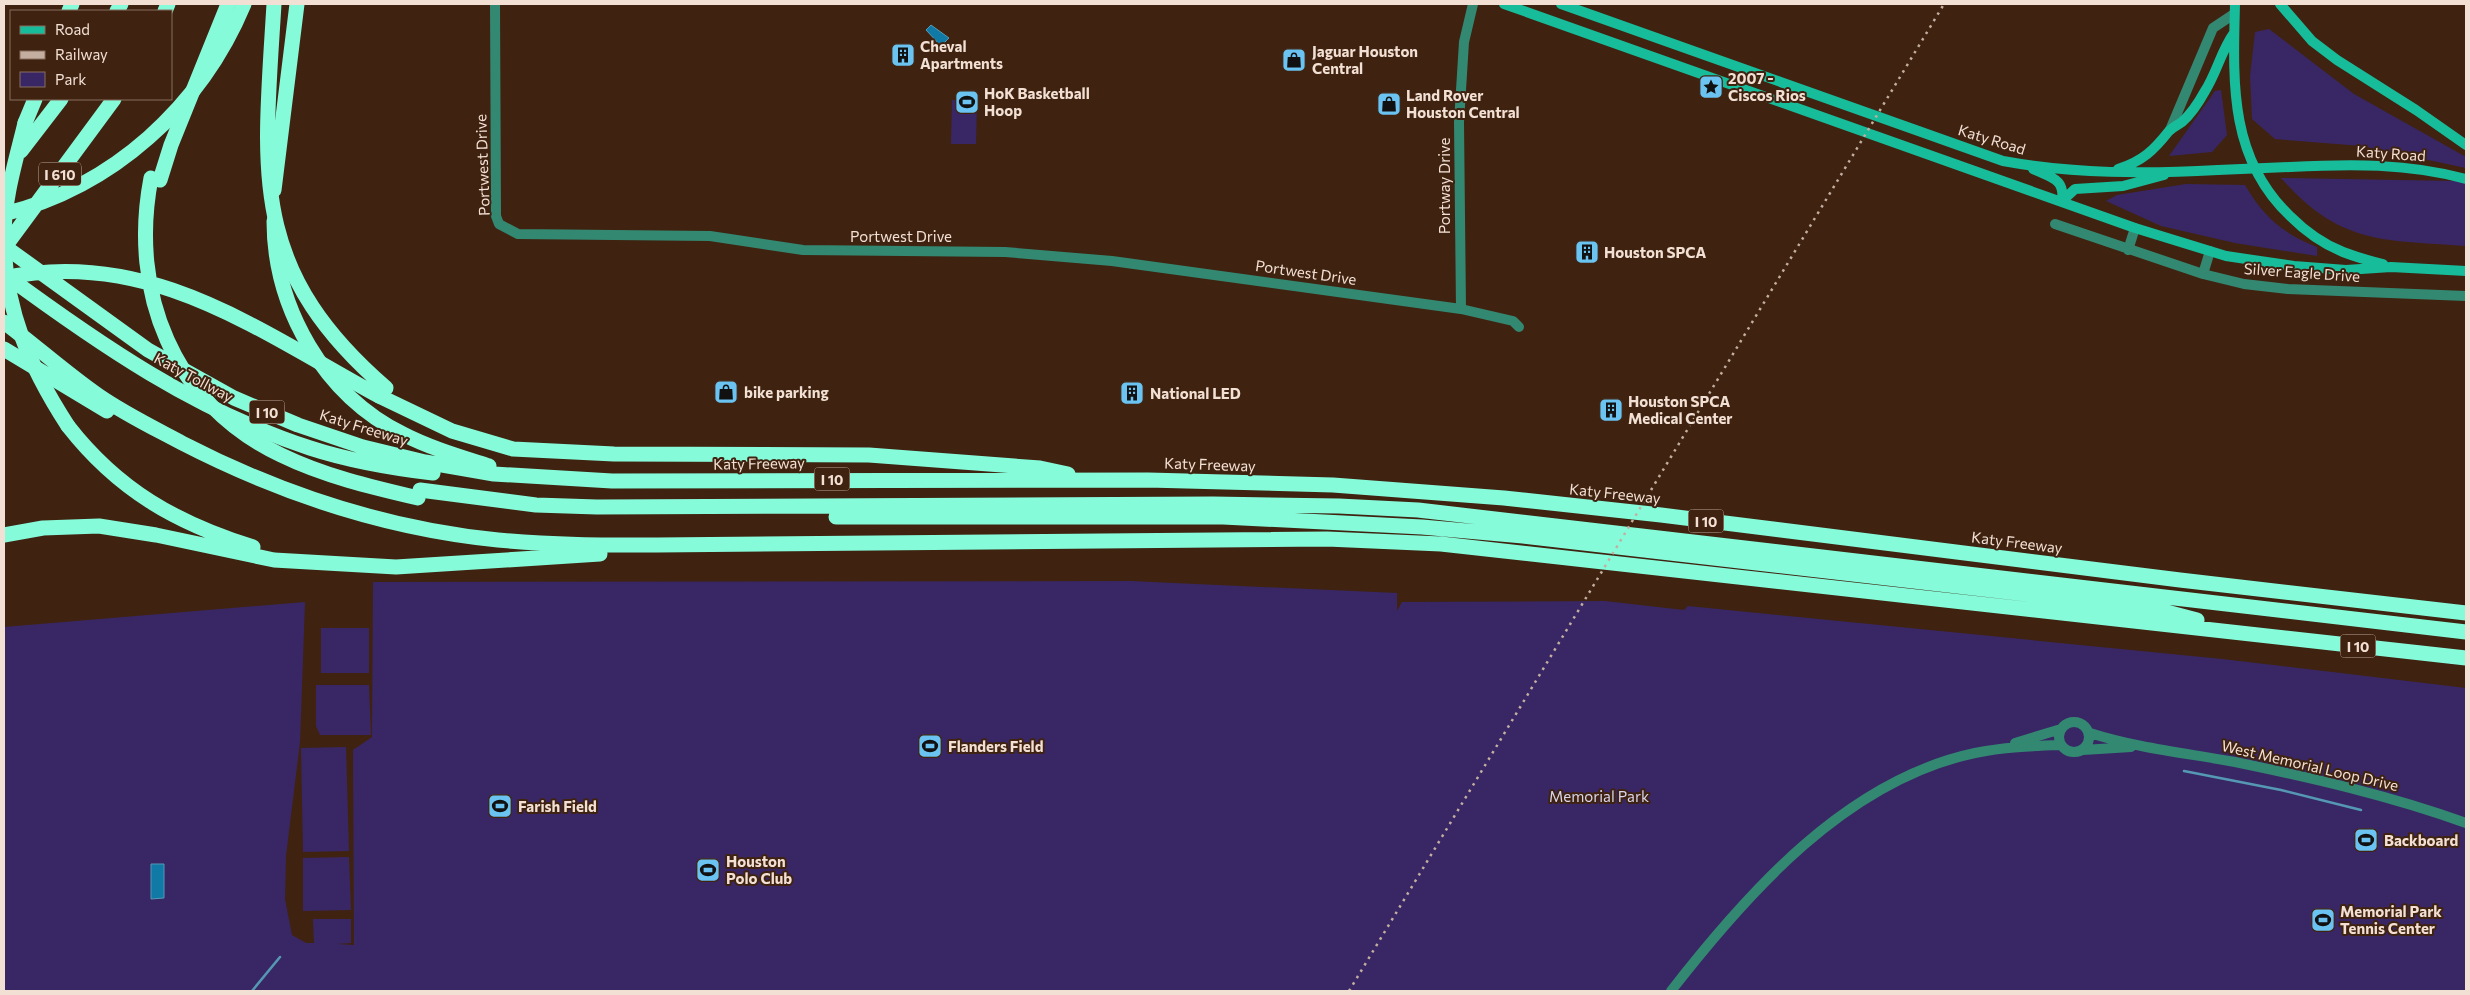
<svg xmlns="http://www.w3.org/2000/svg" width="2470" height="995" font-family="Commissioner,sans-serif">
<rect width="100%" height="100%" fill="#3f2310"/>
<path fill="#392765" d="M2269,29L2354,94L2466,157V168L2362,146L2275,139L2252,119L2250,76L2255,32Z
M2221,90L2227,135L2212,152L2169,156L2215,91Z
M952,100H977L976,144H951Z
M2281,178L2456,181L2466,184V246C2383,240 2340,245 2281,178Z
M2186,184L2245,185C2263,216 2283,234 2317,247V256L2235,243L2161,226L2106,201L2117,195Z
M1130,581L1397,593V611L1402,602L1605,601L1684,610L1688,606L2222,659L2466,688V991H4V627L305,602L300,742L286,856L285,899L292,935L306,943H314L313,919H351V943L337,944L354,945L353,750L372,737L373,582Z
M321,628H369V673H321Z
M316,685H369L371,735H320L316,726Z
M346,747L349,851L303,852L301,748Z
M349,857L351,910L303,911V858Z"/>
<path fill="#1179a5" stroke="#5598b3" d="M931,25L949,38L941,46L926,30Z
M151,864H164V898L151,899Z"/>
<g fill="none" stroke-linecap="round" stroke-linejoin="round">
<path stroke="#5598b3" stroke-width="2.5" d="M2184,771L2281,790L2361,810
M252,991L280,957"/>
<path stroke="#338872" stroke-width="10" d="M495,4L496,216L499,224L518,234L710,236L803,250L1005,252L1112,261L1461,309L1513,321L1519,327
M2170,130L2213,28L2234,14
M2055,224L2203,274L2244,284L2288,289L2466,296
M2128,250L2135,228
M2203,274L2210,251
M1461,309L1459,122L1464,42L1473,4"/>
<path stroke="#338872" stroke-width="10" d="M2059 737a15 15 0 1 1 30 0a15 15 0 1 1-30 0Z
M2090,733C2137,748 2186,753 2235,762C2313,778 2391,796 2466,823
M2015,743L2061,729
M2083,750L2131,747
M1671,991C1748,892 1847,780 1975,753C2003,747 2033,746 2061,745"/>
<path stroke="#17bc9a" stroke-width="10" d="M1504,4L2135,228L2226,256L2294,266L2346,270L2391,267L2466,271
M1561,4L2003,161C2074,174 2146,174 2218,170
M2235,4C2233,82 2229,158 2290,216C2305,231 2323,244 2343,252C2356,257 2370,261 2383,264
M2280,4L2312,41L2337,60L2416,110L2466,145
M2290,167C2350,164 2408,163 2466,179
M2033,169C2051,178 2065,178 2062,201
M2118,169C2143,161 2154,150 2169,131C2173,127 2178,125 2182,122C2191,114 2199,102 2205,91C2217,72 2221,51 2234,33
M2062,201L2075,189L2123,186L2164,175"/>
<path stroke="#86fbda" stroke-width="15" d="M69,11L72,4
M117,11L121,4
M165,11L168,4
M25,123L35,99
M160,180L171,145L228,4
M274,190L297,4
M274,221C274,308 324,395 403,434C430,448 461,457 489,466
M4,246L148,350L234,398L298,425L363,447L425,462L494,474L612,481L1148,480L1333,485L1504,498L1661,515L2180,580L2466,613
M4,274C99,344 196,411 310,448C350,461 391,468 433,473
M4,322C36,346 66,373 99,396C125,414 154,428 182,443C281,494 387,529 498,540C551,545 604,545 657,545L1327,539L1441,544L2466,658
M4,349L107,411
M379,396L452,431L513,449L614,454L869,455L1040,468L1068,474
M68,426C118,490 176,523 253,547
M420,490L536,505L597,507L1213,504L1339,506L1418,510L2466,632
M836,517H1223L1422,527L1523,536L2096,602L2159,610L2197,620
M4,535L43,528L99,526L156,535L274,560L396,567L600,554"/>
<path stroke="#c3aea0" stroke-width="2.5" stroke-dasharray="2.5 5" stroke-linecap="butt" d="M1349,991L1944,4"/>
<path stroke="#17bc9a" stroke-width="10" d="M2218,170L2290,167"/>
<path stroke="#86fbda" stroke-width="15" d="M274,4C264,171 247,268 386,388
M25,123C16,160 4,198 4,236C4,308 29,366 68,426
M21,151L61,99
M151,178C129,292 173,404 281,455C324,476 371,487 418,498
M4,214C113,187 201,107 244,4
M4,248L114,99
M4,278C149,247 259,331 379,396"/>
</g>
<defs>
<g id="building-square" transform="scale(1.25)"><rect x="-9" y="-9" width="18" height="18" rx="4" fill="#6ac3f1" stroke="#3f2310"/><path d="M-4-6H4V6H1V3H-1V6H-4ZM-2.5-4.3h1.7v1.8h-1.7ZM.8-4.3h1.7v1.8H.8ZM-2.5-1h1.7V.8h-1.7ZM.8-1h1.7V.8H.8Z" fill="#111"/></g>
<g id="shop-square" transform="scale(1.25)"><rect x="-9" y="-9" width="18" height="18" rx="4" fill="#6ac3f1" stroke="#3f2310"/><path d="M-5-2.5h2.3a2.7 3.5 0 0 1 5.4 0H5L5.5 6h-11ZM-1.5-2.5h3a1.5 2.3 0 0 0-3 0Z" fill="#111"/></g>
<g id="sight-square" transform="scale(1.25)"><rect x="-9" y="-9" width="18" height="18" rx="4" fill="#6ac3f1" stroke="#3f2310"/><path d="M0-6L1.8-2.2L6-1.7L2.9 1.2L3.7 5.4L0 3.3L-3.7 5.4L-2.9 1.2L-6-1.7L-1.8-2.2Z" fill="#111"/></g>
<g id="stadium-square" transform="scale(1.25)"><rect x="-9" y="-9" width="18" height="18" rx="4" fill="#6ac3f1" stroke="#3f2310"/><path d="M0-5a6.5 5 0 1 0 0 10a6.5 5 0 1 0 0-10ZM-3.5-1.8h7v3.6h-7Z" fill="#111"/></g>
</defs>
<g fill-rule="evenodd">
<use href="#building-square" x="903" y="55"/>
<use href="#shop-square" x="1294" y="60"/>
<use href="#sight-square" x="1711" y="87"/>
<use href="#stadium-square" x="967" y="102"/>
<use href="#shop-square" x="1389" y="104"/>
<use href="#building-square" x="1587" y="252"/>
<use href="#shop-square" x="726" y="392"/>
<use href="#building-square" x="1132" y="393"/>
<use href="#building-square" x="1611" y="410"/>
<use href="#stadium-square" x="930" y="746"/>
<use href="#stadium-square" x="500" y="806"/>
<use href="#stadium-square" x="2366" y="840"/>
<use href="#stadium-square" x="708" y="870"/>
<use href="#stadium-square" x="2323" y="920"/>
</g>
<g text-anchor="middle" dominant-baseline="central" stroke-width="4" stroke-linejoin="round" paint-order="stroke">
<g fill="#3f2310" stroke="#bda799" stroke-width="1">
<rect x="39" y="162.5" width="42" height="23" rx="4"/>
<rect x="249.5" y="400.5" width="35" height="23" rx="4"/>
<rect x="814.5" y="467.5" width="35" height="23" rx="4"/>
<rect x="1688.5" y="509.5" width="35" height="23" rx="4"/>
<rect x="2340.5" y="634.5" width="35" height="23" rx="4"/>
</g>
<g font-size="14" font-weight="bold" fill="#f3e0d4">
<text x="60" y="174">I 610</text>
<text x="267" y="412">I 10</text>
<text x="832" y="479">I 10</text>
<text x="1706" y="521">I 10</text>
<text x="2358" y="646">I 10</text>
</g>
<g font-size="15" font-weight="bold" fill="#f3e0d4" stroke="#3f2310" text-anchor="start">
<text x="920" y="46">Cheval<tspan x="920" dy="17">Apartments</tspan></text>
<text x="1312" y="51">Jaguar Houston<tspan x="1312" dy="17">Central</tspan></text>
<text x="1728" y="78">2007 -<tspan x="1728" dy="17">Ciscos Rios</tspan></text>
<text x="984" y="93">HoK Basketball<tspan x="984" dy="17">Hoop</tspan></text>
<text x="1406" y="95">Land Rover<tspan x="1406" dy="17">Houston Central</tspan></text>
<text x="1604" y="252">Houston SPCA</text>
<text x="744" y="392">bike parking</text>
<text x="1150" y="393">National LED</text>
<text x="1628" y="401">Houston SPCA<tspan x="1628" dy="17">Medical Center</tspan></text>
<text x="948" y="746">Flanders Field</text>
<text x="518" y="806">Farish Field</text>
<text x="2384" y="840">Backboard</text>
<text x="726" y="861">Houston<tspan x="726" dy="17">Polo Club</tspan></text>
<text x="2340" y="911">Memorial Park<tspan x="2340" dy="17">Tennis Center</tspan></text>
</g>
<g font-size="15" fill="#f3e0d4" stroke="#3f2310">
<text transform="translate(1992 139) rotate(17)">Katy Road</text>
<text transform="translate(2391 153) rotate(4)">Katy Road</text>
<text transform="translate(482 165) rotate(-92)">Portwest Drive</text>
<text transform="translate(1444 186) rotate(-90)">Portway Drive</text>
<text x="901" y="236">Portwest Drive</text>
<text transform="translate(1306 272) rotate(8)">Portwest Drive</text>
<text transform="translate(2302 272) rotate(4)">Silver Eagle Drive</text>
<text transform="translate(194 377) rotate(28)">Katy Tollway</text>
<text transform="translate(364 427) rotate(17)">Katy Freeway</text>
<text transform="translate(759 463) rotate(-1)">Katy Freeway</text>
<text transform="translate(1210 464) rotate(2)">Katy Freeway</text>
<text transform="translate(1615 493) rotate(6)">Katy Freeway</text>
<text transform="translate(2017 542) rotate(7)">Katy Freeway</text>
<text transform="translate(2310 765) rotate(13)">West Memorial Loop Drive</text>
</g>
<g font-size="15" fill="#d9d6ee" stroke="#3f2310">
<text x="1599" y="796">Memorial Park</text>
</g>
</g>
<rect width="2470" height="995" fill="none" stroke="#f3e0d4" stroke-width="10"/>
<rect x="10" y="10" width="162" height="90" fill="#3f2310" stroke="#876f5e"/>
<rect x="20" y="26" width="25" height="8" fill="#17bc9a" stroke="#876f5e"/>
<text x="55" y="35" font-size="15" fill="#f3e0d4">Road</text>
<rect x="20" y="51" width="25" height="8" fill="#c3aea0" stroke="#876f5e"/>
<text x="55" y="60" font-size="15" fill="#f3e0d4">Railway</text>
<rect x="20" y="72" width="25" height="15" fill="#392765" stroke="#876f5e"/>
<text x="55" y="85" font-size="15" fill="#f3e0d4">Park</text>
</svg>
